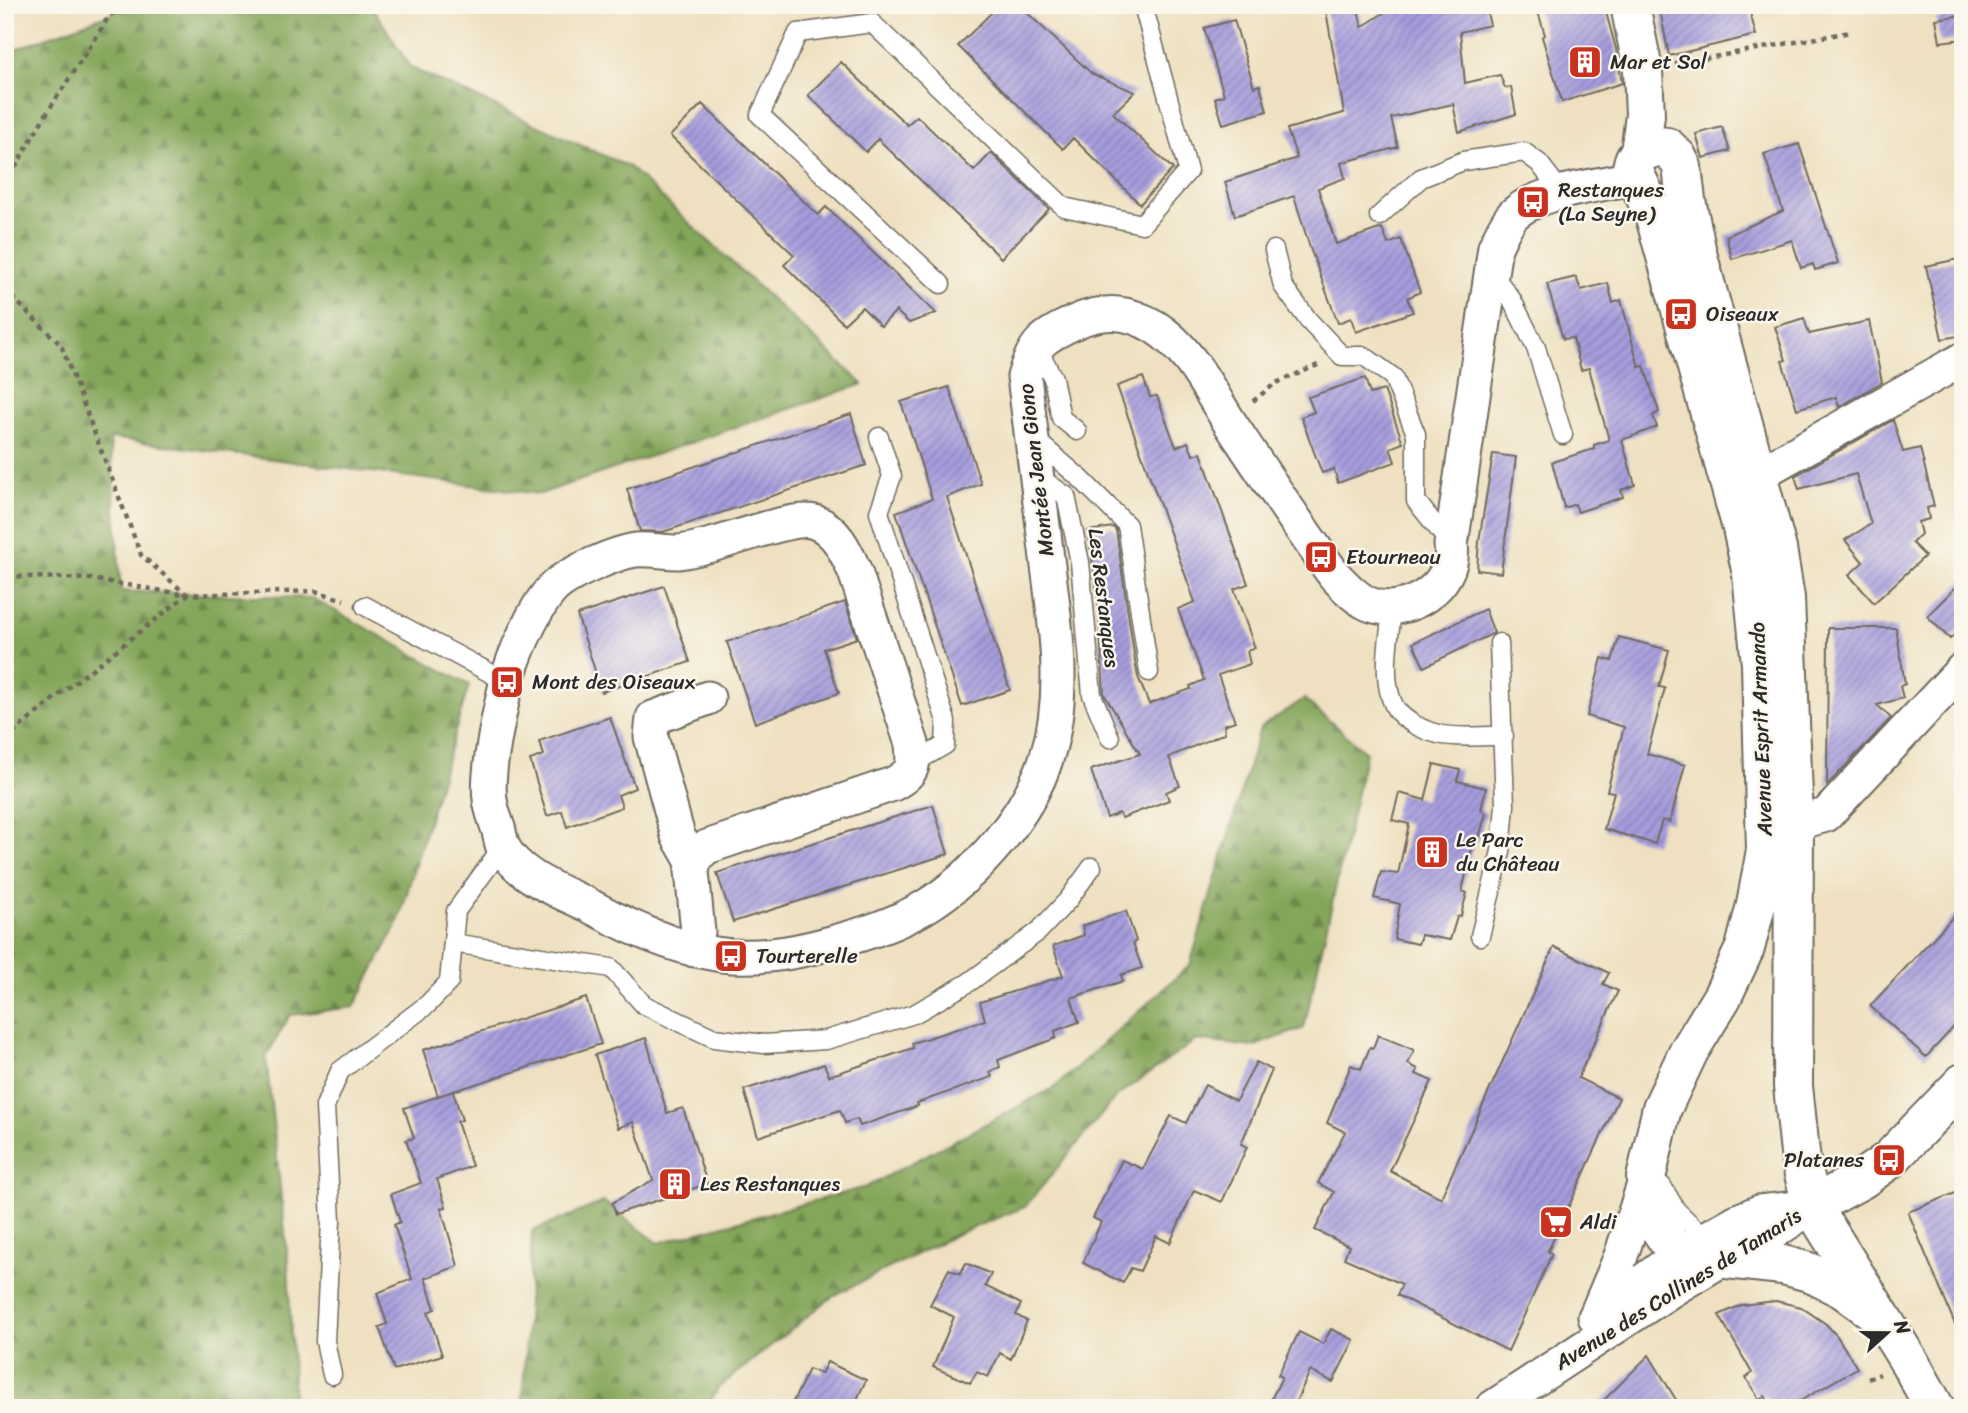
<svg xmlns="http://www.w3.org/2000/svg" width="1968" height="1413" font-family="Sriracha,sans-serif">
<defs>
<pattern id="forest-firs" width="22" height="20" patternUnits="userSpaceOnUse" patternTransform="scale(1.75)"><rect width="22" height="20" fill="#84a65a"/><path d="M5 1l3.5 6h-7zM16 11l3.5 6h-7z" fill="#6c874b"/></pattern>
<pattern id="building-hatch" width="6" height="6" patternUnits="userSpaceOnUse" patternTransform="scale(1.75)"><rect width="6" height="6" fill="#a69cdd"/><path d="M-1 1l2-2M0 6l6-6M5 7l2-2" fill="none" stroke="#877fb3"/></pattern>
</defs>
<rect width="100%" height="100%" fill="#fbf7ec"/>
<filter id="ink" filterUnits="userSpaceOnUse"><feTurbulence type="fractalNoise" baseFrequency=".0143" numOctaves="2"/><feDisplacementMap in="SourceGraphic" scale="14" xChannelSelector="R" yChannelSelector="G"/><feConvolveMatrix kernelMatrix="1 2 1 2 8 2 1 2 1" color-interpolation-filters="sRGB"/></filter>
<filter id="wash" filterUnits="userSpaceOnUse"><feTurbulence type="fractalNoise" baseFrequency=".00686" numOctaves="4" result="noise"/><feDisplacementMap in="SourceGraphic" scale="28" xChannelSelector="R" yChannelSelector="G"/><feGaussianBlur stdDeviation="1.57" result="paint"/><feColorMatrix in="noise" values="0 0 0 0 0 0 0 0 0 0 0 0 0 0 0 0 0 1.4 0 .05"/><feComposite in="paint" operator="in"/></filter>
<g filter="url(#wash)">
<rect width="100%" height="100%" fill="#eee0c0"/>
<path fill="url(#forest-firs)" stroke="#586842" stroke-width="2" d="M133,5H371L411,68L629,167L863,384L540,494L110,438L121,591L312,598L469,685L398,923L354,1007L290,1015L266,1057L288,1260L294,1408H5V53Z
M1304,699L1366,752L1304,1028L1252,1047L1196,1040L1116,1097L1025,1207L957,1234L833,1296L718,1388L707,1408H522L532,1231L604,1202L658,1243L866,1187L1055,1087L1190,965L1260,728Z"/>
<g id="blocks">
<path fill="url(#building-hatch)" d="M999,5H1019L1092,74L1135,92L1113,113L1173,169L1140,204L1073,138L1063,149L958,46Z
M1325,5H1357L1362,27L1396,5H1485L1490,25L1460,32L1465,83L1500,75L1505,88L1511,87L1516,114L1459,132L1453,104L1391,118L1398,147L1341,163L1345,178L1318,188L1336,244L1382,228L1388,244L1401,239L1420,292L1407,298L1413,312L1356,332L1351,318L1338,323L1310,248L1294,196L1235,216L1225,182L1297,158L1287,129L1344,113Z
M1536,5H1604L1616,49L1622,83L1562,102L1542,37L1545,35Z
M1659,5H1748L1756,35L1669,56Z
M1963,15V39L1940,42L1936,19Z
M1234,20L1254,87L1260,85L1267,111L1223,124L1215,98L1224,95L1204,28Z
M841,62L907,125L917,116L974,171L991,153L1049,209L1001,258L878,139L866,152L808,95Z
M702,104L818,215L826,207L936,313L909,323L896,311L881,326L862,307L844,324L784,265L794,255L670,136Z
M1722,127L1730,151L1703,158L1696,134Z
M1799,144L1838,263L1815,270L1813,264L1801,268L1792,240L1732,259L1726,236L1783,211L1764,154Z
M1963,258V335L1942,339L1926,266Z
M1576,277L1581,290L1608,283L1613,303L1621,300L1639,367L1644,366L1659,412L1653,416L1657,427L1622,440L1635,485L1621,490L1623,497L1578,512L1575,504L1564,508L1552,462L1594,449V445L1609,440L1589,368L1581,370L1573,338L1563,339L1547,284Z
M1804,318L1809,334L1869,321L1882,382L1839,407L1836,397L1797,409L1782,361L1786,360L1775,327Z
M1143,377L1150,397L1157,396L1176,447L1188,442L1193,455L1201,453L1248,584L1234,589L1255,648L1247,651L1250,664L1218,675L1235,721L1224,725L1225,733L1169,757L1180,786L1166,792L1169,800L1122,818L1119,813L1107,818L1091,770L1140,754L1104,694L1098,599L1088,531L1113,527L1116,530L1135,661L1138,677L1149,704L1191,689L1190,686L1204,680L1178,609L1195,602L1117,386Z
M1365,378L1370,394L1384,390L1403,443L1390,448L1395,462L1338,483L1334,469L1322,473L1301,417L1314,412L1308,397Z
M949,387L981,484L947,497L1010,690L962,706L896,512L932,499L901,402Z
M851,414L866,465L663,532L640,531L627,489Z
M1893,420L1903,452L1920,448L1934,506L1927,508L1929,519L1918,522L1921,534L1912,543L1925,556L1874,603L1849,575L1863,562L1845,540L1871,524L1856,474L1799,489L1795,476Z
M1493,454L1516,457L1501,573L1477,570L1479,541Z
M1963,580V627L1950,639L1927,616Z
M664,586L690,662L602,692L577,615Z
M845,602L857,638L824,649L839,693L755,723L727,642Z
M1485,609L1494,633L1424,667L1413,643Z
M1828,628H1896L1905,684L1900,686L1903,698L1877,705L1891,718L1827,785Z
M1619,637L1669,650L1659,687L1665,688L1647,754L1685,765L1670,822L1662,820L1655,844L1604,829L1614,792L1607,791L1624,727L1587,716L1602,658L1612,661Z
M610,717L635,788L618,795L622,807L567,827L562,811L547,816L530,760L544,755L539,741Z
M1434,764L1460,770L1457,781L1486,788L1481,810L1486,813L1478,841L1474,840L1462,891L1467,893L1463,907L1461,916L1457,917L1450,940L1421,935L1418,944L1394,939L1400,904L1374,898L1381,872L1398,874L1409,824L1392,820L1399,793L1425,800Z
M933,805L948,854L733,922L717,873Z
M1963,906V1017L1926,1057L1870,1006Z
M1126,911L1136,941L1133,943L1142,968L1121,975L1123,981L1071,998L1079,1022L1055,1031L1056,1038L998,1060L1000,1067L990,1072L992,1077L917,1103L918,1106L860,1126L857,1119L845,1123L840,1110L758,1137L744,1090L824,1064L829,1076L913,1048L912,1043L985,1020L980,1002L1063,976L1053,946L1084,935L1082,926Z
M1554,947L1609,973L1603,984L1618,991L1578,1078L1619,1098L1548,1251L1552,1254L1508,1351L1397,1295L1402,1284L1344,1258L1349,1246L1315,1230L1334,1192L1318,1183L1345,1132L1327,1123L1351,1065L1361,1069L1370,1047L1373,1048L1378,1035L1414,1050L1408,1064L1418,1069L1416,1074L1432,1081L1390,1171L1441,1198Z
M586,998L601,1044L438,1096L423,1050Z
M646,1038L667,1113L683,1108L707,1184L616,1214L612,1203L653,1180L633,1122L618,1128L595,1055Z
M1256,1062L1272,1070L1241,1144L1247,1147L1222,1202L1194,1190L1170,1243L1156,1236L1140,1271L1131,1268L1123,1283L1083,1263L1101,1222L1093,1218L1122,1160L1143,1169L1171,1116L1186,1123L1205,1085L1236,1101Z
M453,1091L462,1120L457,1122L472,1166L437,1179L446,1207L441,1208L458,1266L425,1278L435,1309L428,1312L442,1355L394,1370L379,1327L387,1324L377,1293L412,1279L394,1225L400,1222L391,1194L421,1183L406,1140L414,1138L404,1108Z
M1963,1190V1341H1962L1908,1212Z
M966,1263L991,1274L985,1286L1021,1304L1016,1315L1027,1321L1011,1359L1000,1353L988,1377L977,1372L970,1383L933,1367L954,1317L930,1305L949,1269L960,1274Z
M1776,1301L1801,1307L1826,1324L1837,1336L1857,1368L1788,1408H1772L1765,1396L1759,1399L1746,1378L1752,1373L1719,1315L1741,1305Z
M1331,1329L1354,1340L1333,1382L1310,1371L1293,1408H1267L1282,1377L1278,1375L1299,1332L1323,1344Z
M1649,1355L1681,1408H1596Z
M827,1362L866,1380L853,1408H790L809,1369L821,1374Z"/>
</g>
</g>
<g filter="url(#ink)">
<use href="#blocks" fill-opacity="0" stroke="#6f6a5f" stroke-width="2"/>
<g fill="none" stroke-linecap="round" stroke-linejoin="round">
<g stroke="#6f6a5f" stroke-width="21">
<path id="service" d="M1379,216L1421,178L1463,161L1524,152L1539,163L1562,193
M1274,250L1283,286L1309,321L1342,356H1364L1393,377L1416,434V501L1451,545
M1492,273L1512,300L1536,348L1563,435
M941,284L760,115L798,33L872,23L1064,207L1142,224L1188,171L1143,5
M1037,347L1053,378L1061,418L1077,431
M879,437L892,476L879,512L946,721L945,745L914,763
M1032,437L1081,479L1127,525L1149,672
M1037,476L1066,496L1080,562L1092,695L1110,738
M365,606L507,682
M1393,606C1389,635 1380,684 1396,709C1404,721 1425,731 1438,734C1456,739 1485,735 1504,736
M1480,936L1501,851L1505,805L1499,643
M453,943L611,968L644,1005L714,1038L764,1044L826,1040L914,1014L968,983L1038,932L1068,900L1092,867
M1662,1186L1676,1210L1709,1242
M332,1375L325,1341L331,1221L325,1106L340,1071L428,1004L449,982L456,911L503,846"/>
</g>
<g stroke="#6f6a5f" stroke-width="37">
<path id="minor" d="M1757,475L1963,359
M1794,821L1808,820L1826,815L1963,669
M693,862L678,836L651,737L653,718L708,698
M694,950L698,932L692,871C694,860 698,854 707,847L893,784C914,772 914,767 912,744L855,572C846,552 837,530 815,522C795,515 733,540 711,545C700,548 689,551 678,552C664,552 650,549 636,550C615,553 569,573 554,587C534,607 513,657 506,684C500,710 486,774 490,799C491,810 496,821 499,831C499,833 502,845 503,847C519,878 563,892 592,907C634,930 683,952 732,956C769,958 803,951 838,941C868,933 897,923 923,908C975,877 1029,815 1047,756C1068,690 1054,617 1046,550C1039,492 1031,434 1024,377C1034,342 1043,337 1075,322C1104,309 1128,311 1155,327C1190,349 1208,389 1230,423C1264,474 1298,526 1335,576C1345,586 1355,598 1369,604C1404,619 1457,587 1451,545L1495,247C1501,236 1505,223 1514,214C1542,189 1599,187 1634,177
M1597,1313L1621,1256L1646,1178
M1595,1317L1682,1252L1737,1221L1759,1212L1806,1207
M1492,1408L1670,1291L1736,1251L1771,1234L1812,1206"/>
</g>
<g stroke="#6f6a5f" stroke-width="42">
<path id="tertiary" d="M1630,5L1643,70L1645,115L1640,153
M1812,1206L1862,1179L1889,1160L1963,1083
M1880,1316L1843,1289L1809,1272L1783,1265L1698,1256L1673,1248L1660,1229L1646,1178L1662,1108L1689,1051L1722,997L1745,948L1756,905L1766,850L1761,664L1752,574L1742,528L1655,217L1632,168L1634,160L1640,153L1658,146L1667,147L1677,157L1682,167L1686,200L1697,253L1777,549L1785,598L1794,821L1793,1086L1801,1162L1812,1206L1910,1363L1935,1408"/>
</g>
<path stroke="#6f6a5f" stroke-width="4.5" stroke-dasharray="5 5" stroke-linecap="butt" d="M1675,64L1850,32
M5,185L43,119L110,15L129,5
M5,290L61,345L141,555L187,595L91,579L5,576
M1253,401L1276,383L1318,365
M5,740L56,697L187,595L315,591L344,600
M1868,1379L1880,1374"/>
<use href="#service" stroke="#fff" stroke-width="18"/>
<use href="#minor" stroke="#fff" stroke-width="33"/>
<use href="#tertiary" stroke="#fff" stroke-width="38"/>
</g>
</g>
<defs>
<g id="building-square" transform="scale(1.75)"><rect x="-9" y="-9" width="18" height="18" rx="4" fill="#c8321e" stroke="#fbf7ec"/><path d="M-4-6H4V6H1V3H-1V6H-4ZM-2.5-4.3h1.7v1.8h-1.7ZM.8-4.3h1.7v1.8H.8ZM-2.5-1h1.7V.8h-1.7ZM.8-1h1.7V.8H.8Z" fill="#fff"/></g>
<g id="bus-square" transform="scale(1.75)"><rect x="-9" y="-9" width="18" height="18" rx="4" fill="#c8321e" stroke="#fbf7ec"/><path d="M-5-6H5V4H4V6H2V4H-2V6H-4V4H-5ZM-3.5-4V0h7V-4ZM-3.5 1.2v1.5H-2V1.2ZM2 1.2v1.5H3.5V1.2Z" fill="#fff"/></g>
<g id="supermarket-square" transform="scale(1.75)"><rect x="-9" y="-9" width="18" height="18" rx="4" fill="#c8321e" stroke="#fbf7ec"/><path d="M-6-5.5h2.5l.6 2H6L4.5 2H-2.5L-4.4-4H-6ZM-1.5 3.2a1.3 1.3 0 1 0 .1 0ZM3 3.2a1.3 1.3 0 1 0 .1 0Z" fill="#fff"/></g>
</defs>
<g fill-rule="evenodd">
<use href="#building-square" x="1585" y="62"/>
<use href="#bus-square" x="1533" y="202"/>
<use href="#bus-square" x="1681" y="314"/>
<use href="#bus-square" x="1321" y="557"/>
<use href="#bus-square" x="507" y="682"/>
<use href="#building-square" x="1432" y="852"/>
<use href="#bus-square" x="731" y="956"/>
<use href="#bus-square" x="1889" y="1160"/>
<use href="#building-square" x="675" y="1184"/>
<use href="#supermarket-square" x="1556" y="1222"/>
</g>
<g text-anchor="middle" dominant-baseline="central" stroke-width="5" stroke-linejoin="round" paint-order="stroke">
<g font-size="21" fill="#2b2b2b" stroke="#fbf7ec" text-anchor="start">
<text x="1610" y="62">Mar et Sol</text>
<text x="1558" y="190">Restanques<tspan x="1558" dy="24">(La Seyne)</tspan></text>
<text x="1706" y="314">Oiseaux</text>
<text x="1346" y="557">Etourneau</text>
<text x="532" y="682">Mont des Oiseaux</text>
<text x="1456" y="840">Le Parc<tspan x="1456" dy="24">du Château</tspan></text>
<text x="756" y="956">Tourterelle</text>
<text x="1864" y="1160" text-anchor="end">Platanes</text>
<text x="700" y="1184">Les Restanques</text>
<text x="1580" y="1222">Aldi</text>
</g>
<g font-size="21" fill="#2b2b2b" stroke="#fbf7ec">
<text transform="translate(1036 470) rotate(-97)">Montée Jean Giono</text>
<text transform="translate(1104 598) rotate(83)">Les Restanques</text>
<text transform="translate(1761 729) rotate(-92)">Avenue Esprit Armando</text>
<text transform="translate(1678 1289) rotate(-32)">Avenue des Collines de Tamaris</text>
</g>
</g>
<rect width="1968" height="1413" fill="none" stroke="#fbf7ec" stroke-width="28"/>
<g transform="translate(1887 1333) rotate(69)" stroke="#fbf7ec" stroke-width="5" paint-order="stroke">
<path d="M0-5L12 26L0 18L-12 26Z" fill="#2b2b2b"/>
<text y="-10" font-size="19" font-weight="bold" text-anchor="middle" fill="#2b2b2b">N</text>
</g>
</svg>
